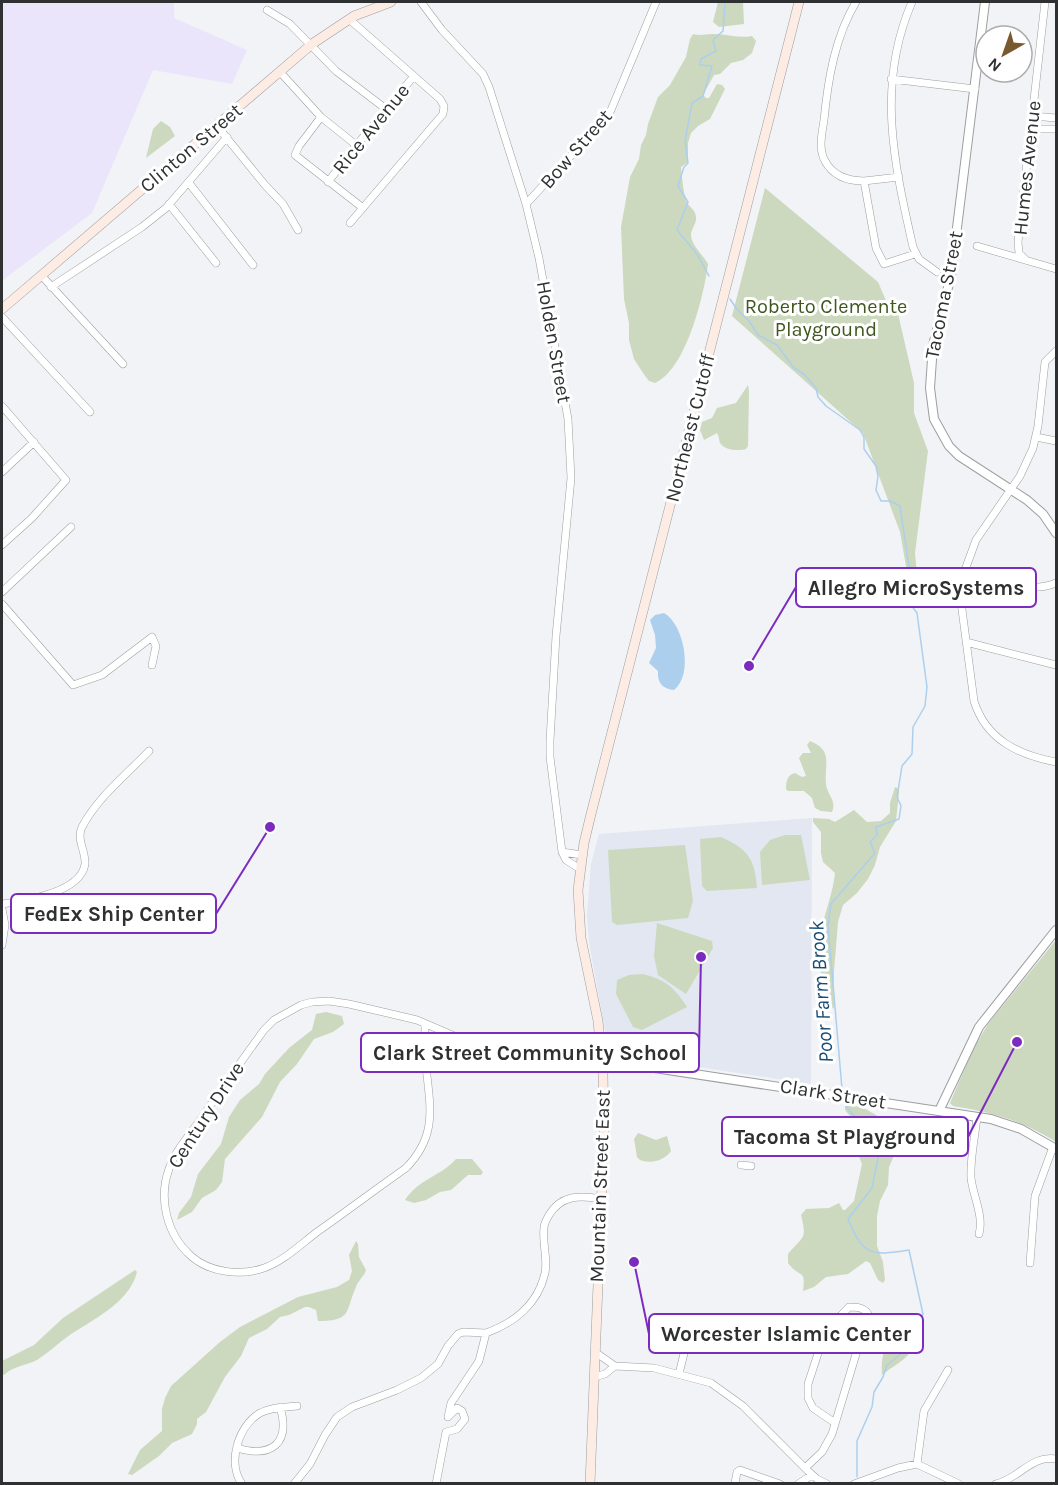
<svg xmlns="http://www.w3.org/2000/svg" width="1058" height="1485" font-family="Karla,sans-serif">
<rect width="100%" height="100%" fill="#f1f3f6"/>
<path fill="#ebe5fb" d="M2,2H174V18L247,50L232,84L153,70L92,213L3,280L2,279Z"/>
<path fill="#e2e7f1" d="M812,818L811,1084L613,1054L608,1047L589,942L587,915L591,864L599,834Z"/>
<path fill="#ccd9bf" d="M718,2H743L744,24L719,27L713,22Z
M693,34C701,36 705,34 712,34C726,33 738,39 752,36L756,41L752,53L743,60L731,63L720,74L714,75L703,95L706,98H709L717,84L722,85L725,89L710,119L698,126L691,133L688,143V162L681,167C682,178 683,190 686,201C688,206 696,210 696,217C697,223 691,229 691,235C691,245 704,256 708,264C704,295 686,370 655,383L649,381L643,373L634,359L629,340V323L624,299L621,227L630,177L639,159L641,145L646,135L648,124L658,97L670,85L686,57L690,39Z
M161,121L170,127L175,136L146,158L153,129Z
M765,188L878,282L887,303L896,305L914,383V413L928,451L915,553L919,597L912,600L900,532L863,433L732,316Z
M748,385L749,391L748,446L746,449C739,451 725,451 720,443C719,440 719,436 717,433L704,440L700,430L702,422L712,418L717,408L736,403Z
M810,741C834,751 824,764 826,784C827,795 837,800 832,812L821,811L815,808L812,798L804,791H788L786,789C786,782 787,775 795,773L802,777L806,776L799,758L803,753H811L807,745Z
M895,787L899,789V793L896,821L880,847L875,865L868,879L857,893L843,905L838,922L834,971V1009C819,995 817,947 822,927C826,909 833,892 835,873L823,862L821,853V832L813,822V818L829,819L835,822L854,810L867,822L881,821L890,813V803Z
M785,835H801L810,880L762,885L760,852L770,840Z
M721,837C748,849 755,859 757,888L707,891L702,886L700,839Z
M685,845L693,901L688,918L617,925L612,922L608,850Z
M657,923L712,941L713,948L686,994L658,975L654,956Z
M1056,940V1142C1024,1121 991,1112 953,1106L950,1103L973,1049L988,1024Z
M642,974C665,979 675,988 687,1007L642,1030L633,1027L616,994L617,980L629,975Z
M326,1012L342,1016L344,1024L333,1032L314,1039L297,1064L280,1082L262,1117L225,1159L222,1182L216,1190L202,1198L192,1212L177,1220L179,1213L191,1197L198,1174L221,1144L229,1117L240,1100L259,1084L265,1074L289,1048L312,1030L316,1014Z
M845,1105L862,1107L881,1118L895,1146L896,1151L889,1167L888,1185L880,1201L877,1216V1246L883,1262L885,1280L883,1283L878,1280L870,1263L866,1261L848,1274L826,1277L814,1287L803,1291C806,1268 800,1279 788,1263V1254C804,1235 807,1240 801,1215L806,1209L829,1208L839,1203L843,1210H845L854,1201L862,1164L854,1145L855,1122L845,1110Z
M638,1133L656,1140L667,1136L671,1151C664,1161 651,1164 640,1160L637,1157L634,1139Z
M456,1159H472L483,1172L481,1175H468L451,1190L440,1192L426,1200L414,1203L405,1200C420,1178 440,1177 456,1159Z
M356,1241L358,1244L359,1257L366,1270C364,1277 358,1280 356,1287C345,1311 353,1321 318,1321L316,1310L309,1307H305L289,1315L280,1317L267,1329L249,1338L241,1356L225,1377L206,1412L197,1419V1424L192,1434L172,1443L159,1456L132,1475L128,1474L140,1450L162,1431V1409L165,1398L171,1386L220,1342L240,1327L298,1297L337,1287L349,1280L352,1271L349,1255Z
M135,1270L137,1272C129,1304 91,1320 67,1337C56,1345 48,1353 37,1360C25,1366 13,1366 4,1375L2,1374V1361L34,1345L63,1318Z
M907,1328L911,1329C925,1352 896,1363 882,1375C881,1363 883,1341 894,1334C897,1331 903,1330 907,1328Z"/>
<path fill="#adcfee" d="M664,613C684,624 694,675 674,690C663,689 657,683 658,671L649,663L656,648L655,635L650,620L655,615Z"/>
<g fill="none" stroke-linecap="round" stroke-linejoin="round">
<path stroke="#adcfee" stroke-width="1.5" d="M709,276L697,254L677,230L688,202L678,186L684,167L688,163L685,141L692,103L703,96L712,66L700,65L701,59L716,51L713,40L723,31L725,2
M730,299L736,308L749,321L758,335L777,345L794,368L804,374L816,388L818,397L826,406L860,430L864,437V449L876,466L878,476L876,490L881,501H890L900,506L909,567L908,601L917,613L927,687L925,706L913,727L912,754L902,766L897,797L901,806L899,819L876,827L877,835L870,842L875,853L831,904L828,925L842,1089
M846,1106L880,1148L872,1188L848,1219C863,1256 871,1256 909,1250L923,1314L912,1331L900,1339L907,1349L887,1365L883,1377L874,1392L872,1407L857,1441V1477"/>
<g stroke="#9c9ea1" stroke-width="8">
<path id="minor" d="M421,2L442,30L483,74L489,87L526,204L539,258L568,419L571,478L556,636L550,740V757L562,852L566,860L580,869
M856,2C835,37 828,79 824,120C822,133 818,149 825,161C833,176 848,181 864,181L876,248L884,264L915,254
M912,2C876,85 894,163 913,247L919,259L937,272
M267,10L290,24L336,71L386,109
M349,19L440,99L444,106L443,114L431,128L350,223
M280,72L321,117L356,145
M891,79L975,89
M1032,116L1056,118
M321,117L299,146L295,155L363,208
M217,126L265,185L283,204L298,230
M1031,129H1056
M864,181L899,177
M328,182L355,147L414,76
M189,183L253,265
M169,204L216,263
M526,204L604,120L611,110L656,2
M977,246L1056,269
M1026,260L1019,253L1018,242L1045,2
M41,275L123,364
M51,287L142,227L166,208L227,137
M2,317L90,412
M1056,351L1045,362L1038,426L1033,448L1020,476L976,540L965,570L961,602L974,701C986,740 1019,755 1056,762
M2,406L66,480L32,518L2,545
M1036,437L1056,441
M2,472L34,442
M965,570C994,579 1027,595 1056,583
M2,592L71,527
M2,604L73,685L102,675L152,637L156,646L152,665
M966,642L1056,665
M562,852L582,855
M2,904C24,901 81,893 85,864C86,852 76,839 82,827C98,797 126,775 149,751
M2,909L5,925L2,945
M425,1024C425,1038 424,1052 426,1066C430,1107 438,1135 406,1168C376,1189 347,1211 317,1232C301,1244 284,1261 264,1268C241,1276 210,1273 191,1256C167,1235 158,1199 169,1169C175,1151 190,1134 201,1119C221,1089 243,1059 264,1030L274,1020L301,1005L312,1002L329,1001L349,1004L417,1020L515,1062L602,1060
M977,1117C975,1137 970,1158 971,1178C973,1196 984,1216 979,1234
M741,1165L751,1166
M1030,1263L1035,1196L1053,1147
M486,1333C514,1323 538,1304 545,1273C548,1258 542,1243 544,1228C544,1223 547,1219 549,1215C561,1195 580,1195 601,1199
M595,1352L615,1366L654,1368L711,1383L743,1406L808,1471L817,1479L827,1484
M679,1374L689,1333L693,1331L695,1326L692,1320L688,1319L683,1322L682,1326L685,1332L689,1333
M594,1377L605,1374L615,1366
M237,1448C271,1458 291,1444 280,1407
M917,1464L924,1411L948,1370
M805,1468L822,1452L832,1434L868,1314C864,1307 856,1307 849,1307L825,1332L808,1384V1398L813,1408L835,1423
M735,1483L737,1472L740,1470L780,1484
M242,1484C227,1463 238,1426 260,1413C271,1407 285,1407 297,1406
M294,1484L310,1464L325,1435L337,1417L352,1407L397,1390L421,1378L438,1364L448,1346L458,1334L463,1332L486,1333L479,1361L451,1403L448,1417L457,1408L462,1411L465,1419L457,1429L446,1432L436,1484
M798,1484L812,1475
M854,1484L898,1468L917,1464L959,1484
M996,1484C1020,1478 1031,1455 1056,1459"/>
</g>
<g stroke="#9c9ea1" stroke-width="10">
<path id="tertiary" d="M985,2L951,276L933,345L930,388L934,419L949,446L959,456L1027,500L1043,514L1056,533
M602,1060L991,1119L1021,1129L1056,1149
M939,1111L979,1027L1056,930"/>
</g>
<g stroke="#9c9ea1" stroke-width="10">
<path id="secondary" d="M2,309L312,44L354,16L391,2
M590,1484L604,1135L603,1074L598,1021L581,938L578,890L584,843L591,814L799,2"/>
</g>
<use href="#minor" stroke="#fff" stroke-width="7"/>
<use href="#tertiary" stroke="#fff" stroke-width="8"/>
<use href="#secondary" stroke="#fdece3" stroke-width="9"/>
</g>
<g text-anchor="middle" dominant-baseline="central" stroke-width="6" stroke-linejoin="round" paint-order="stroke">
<g font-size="20" fill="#2f3031" stroke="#fff">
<text transform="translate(371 129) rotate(-51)">Rice Avenue</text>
<text transform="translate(191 148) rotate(-40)">Clinton Street</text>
<text transform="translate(576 149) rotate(-49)">Bow Street</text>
<text transform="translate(1027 168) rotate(-84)">Humes Avenue</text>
<text transform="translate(944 295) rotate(-79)">Tacoma Street</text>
<text transform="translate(554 342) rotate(80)">Holden Street</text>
<text transform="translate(690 428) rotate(-76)">Northeast Cutoff</text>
<text transform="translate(833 1094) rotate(9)">Clark Street</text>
<text transform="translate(206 1115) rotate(-57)">Century Drive</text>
<text transform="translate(600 1186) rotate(-88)">Mountain Street East</text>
</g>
<g font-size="20" fill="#3f571e" stroke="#fff">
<text x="826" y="306">Roberto Clemente<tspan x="826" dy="23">Playground</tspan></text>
</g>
<g font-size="21" font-style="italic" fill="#184d75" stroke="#fff">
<text transform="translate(821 992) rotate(-94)">Poor Farm Brook</text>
</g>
</g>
<path fill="none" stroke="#7b2cbf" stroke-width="2" d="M749 666L796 587M270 827L216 914M701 957L699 1053M1017 1042L968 1137M634 1262L649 1334"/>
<g fill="#7b2cbf" stroke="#fff" stroke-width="2">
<circle cx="749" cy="666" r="6"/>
<circle cx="270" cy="827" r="6"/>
<circle cx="701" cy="957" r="6"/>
<circle cx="1017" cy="1042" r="6"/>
<circle cx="634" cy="1262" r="6"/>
</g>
<g fill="#fff" stroke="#7b2cbf" stroke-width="2">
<rect x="796" y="568" width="240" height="39" rx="6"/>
<rect x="11" y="894" width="205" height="39" rx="6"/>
<rect x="361" y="1033" width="338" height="39" rx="6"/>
<rect x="722" y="1117" width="246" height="39" rx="6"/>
<rect x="649" y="1314" width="274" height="39" rx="6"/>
</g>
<g font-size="21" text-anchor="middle" font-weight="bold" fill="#2f3031">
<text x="916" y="595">Allegro MicroSystems</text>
<text x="114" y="921">FedEx Ship Center</text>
<text x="530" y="1060">Clark Street Community School</text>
<text x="845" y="1144">Tacoma St Playground</text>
<text x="786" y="1341">Worcester Islamic Center</text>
</g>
<rect width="1058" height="1485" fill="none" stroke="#2f3031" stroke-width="6"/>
<g transform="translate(1004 54) rotate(220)"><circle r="28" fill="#ffffff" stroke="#acacad" stroke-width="1.5"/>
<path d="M0-4.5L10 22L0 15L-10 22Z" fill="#79592f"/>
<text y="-9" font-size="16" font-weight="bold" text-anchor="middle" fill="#2f3031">N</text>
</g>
</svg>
